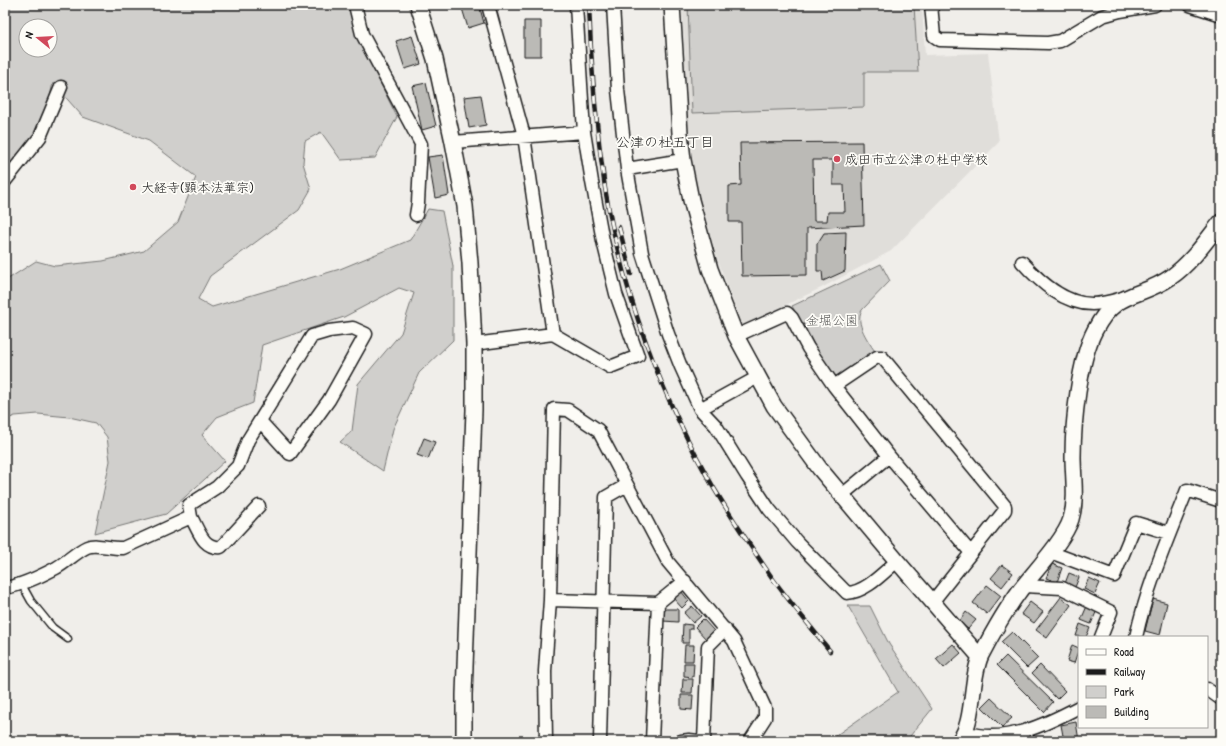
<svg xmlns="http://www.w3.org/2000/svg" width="1226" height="746" font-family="'Patrick Hand','Klee One',sans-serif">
<rect width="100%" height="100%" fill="#f0eeea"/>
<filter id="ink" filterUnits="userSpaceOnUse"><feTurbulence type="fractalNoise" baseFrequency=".025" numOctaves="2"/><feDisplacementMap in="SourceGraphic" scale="8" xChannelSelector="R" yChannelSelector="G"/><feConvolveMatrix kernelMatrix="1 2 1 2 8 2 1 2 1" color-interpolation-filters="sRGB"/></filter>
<g filter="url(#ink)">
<path fill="#e0deda" d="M682,5H922L925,55L988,53L999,142L891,251L823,287L742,326L716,255L694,177L688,120Z"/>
<path fill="#d0cfcc" stroke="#767674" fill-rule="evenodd" d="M5,5H349L358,38L397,117L375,158L341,160L321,132L305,141L303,163L311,189L299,210L210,276L198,299L212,307L340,269L410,240L428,209L442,211L453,266V340L419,373L393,429L383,471L340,442L352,431L358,384L401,333L414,293L399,288L344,317L262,345L253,403L217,417L202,435L225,461L166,514L95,533L110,461L107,437L96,423L69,417L38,414L15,416L5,420V296L8,294L5,286V281L36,261L55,266L103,261L144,251L178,222L196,177L149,141L83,117L53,83L45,117L17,159L5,168ZM26,26H50V50H26Z
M688,5H914L918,72H864V107L692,113Z
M881,264L890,281L862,310C854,323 869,342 876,353L834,380L792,306Z
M848,606H870L889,644L932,709L906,741H828L898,692Z"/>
<path fill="#bbbab6" stroke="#1c1c1c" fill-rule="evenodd" d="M461,5H479L484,23L468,28Z
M524,21H541V56H524Z
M412,36L421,64L405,69L396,41Z
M426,83L436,126L422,130L412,86Z
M481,95L486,125L469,128L464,97Z
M862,142L864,225L807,228V275L742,276L741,222H729V186L741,185L740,143ZM813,160H833V185H844L845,212H828L827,221H814Z
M443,155L449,195L435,198L428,157Z
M846,232L845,271L823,281L822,271H817V244L824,233Z
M424,438L435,442L428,459L417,455Z
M1052,564L1062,568L1057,582L1046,578Z
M1002,565L1013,573L1002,587L991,578Z
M1069,573L1079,577L1074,590L1064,586Z
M1089,578L1100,583L1095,594L1084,589Z
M987,585L1001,596L987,614L973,603Z
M681,591L689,601L682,608L673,598Z
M1061,597L1071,605L1047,638L1036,630Z
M1153,599L1167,603L1160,635L1145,631Z
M1030,602L1043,612L1034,623L1021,614Z
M692,606L701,616L693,623L684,613Z
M1087,606L1097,610L1091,624L1081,620Z
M663,609H678V622L663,621Z
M966,612L976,620L968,629L959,622Z
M703,619L714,631L706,639L695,627Z
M683,624L692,625V629H689V643H682Z
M1080,624L1090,628L1086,637L1076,636Z
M1012,632L1038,658L1027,668L1001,642Z
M953,644L961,653L944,668L936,659Z
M685,645H694L693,661H684Z
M1072,645L1079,648L1074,663L1067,661Z
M1006,656L1053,702L1044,712L997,665Z
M684,663H694L693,677L684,676Z
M1040,665L1065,691L1057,699L1032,673Z
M683,679H693L692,693H682Z
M681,695H693L692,710L681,709Z
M991,698L1012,718L1002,727L982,707Z
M1076,722L1079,741H1064L1061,725Z"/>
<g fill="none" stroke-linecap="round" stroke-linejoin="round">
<g stroke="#1c1c1c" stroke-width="9">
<path id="service" d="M21,583L31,601L53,628L68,639"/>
</g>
<g stroke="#1c1c1c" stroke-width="15">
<path id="minor" d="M355,5L362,34L421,144L418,203L416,215
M488,5L524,136L553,334
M613,5L618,90L627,169L642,253L668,334L681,367L700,409L716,426L747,476L769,509L797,542L847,593C866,592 883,573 897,561
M931,5L934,36L940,40L1048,43L1060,41L1102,16L1120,11L1155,5
M1190,5L1221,15
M453,142L584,132
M627,169L683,160
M5,181L40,137L61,87
M1022,262C1040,282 1064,304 1092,304C1102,304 1113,301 1123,298
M736,336L787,313L792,318L808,348L834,386L889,456L971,553
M474,344L553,334L610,367L638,356L616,294L603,241L592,182L584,132L576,5
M834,386L877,357H882L1005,506V510L933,601
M700,409L758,377
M842,495L889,456
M191,517C199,531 203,549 221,547L259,506
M1050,552L1114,576L1136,523L1169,533
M1024,586L1062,588L1111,612L1101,637
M5,588C22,585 41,576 56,568C67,562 76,552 87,547C96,543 112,549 123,548L191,517L189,505L217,487L238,466L248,440L312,336L329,331L353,328L366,334L329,400L290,454L260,421
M550,600L658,603
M1136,637C1147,586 1168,538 1187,490L1221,501
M1207,689L1221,699
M965,732C1004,745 1045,725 1079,707
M546,741L545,671L550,600L554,409L568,410L598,430L668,562L734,641L765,708V718L750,741
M600,741L606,497L627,485
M652,741L658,603L685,581
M681,741L689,740L698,741
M704,741L708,646L725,629"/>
</g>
<g stroke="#1c1c1c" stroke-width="18">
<path id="tertiary" d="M418,5L435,59L453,142L465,206L470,263L474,344V410L464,695V741
M672,5L680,133L683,160L691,200L710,269L736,336L774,406L820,469L897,561L980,657
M959,741C975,723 970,678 981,655C993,632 1006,609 1021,589C1035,571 1065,539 1071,519C1077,499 1073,477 1073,457C1073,423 1079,360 1095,330C1116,289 1140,299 1171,277C1191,263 1206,241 1221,222"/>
</g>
<use href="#service" stroke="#fdfcf7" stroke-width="6"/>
<use href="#minor" stroke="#fdfcf7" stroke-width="12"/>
<use href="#tertiary" stroke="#fdfcf7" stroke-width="15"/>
<g stroke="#1c1c1c" stroke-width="4.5">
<path id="rail" d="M589,5C591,67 596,127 605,188C622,292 662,399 715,490C733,520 753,550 773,579C791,604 811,627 830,651
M619,227L631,274"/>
</g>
<use href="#rail" stroke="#fdfcf7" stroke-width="3" stroke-dasharray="9" stroke-linecap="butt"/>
</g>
</g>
<g fill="#d1495b" stroke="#fdfcf7" stroke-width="1.5">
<circle cx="837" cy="159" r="4"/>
<circle cx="133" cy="187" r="4"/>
</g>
<g text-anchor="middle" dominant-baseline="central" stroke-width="3.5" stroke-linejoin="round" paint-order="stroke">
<g font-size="13" fill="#1c1c1c" stroke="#fdfcf7" text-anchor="start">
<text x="845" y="159">成田市立公津の杜中学校</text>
<text x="141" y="187">大経寺(顕本法華宗)</text>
</g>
<g font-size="13" fill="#5b5b5a" stroke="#fdfcf7">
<text x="832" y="320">金堀公園</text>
</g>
<g font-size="14" fill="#1c1c1c" stroke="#fdfcf7">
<text x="665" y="141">公津の杜五丁目</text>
</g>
</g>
<rect width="1226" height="746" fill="none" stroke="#fdfcf7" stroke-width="20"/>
<rect x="10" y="10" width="1206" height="726" fill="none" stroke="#1c1c1c" stroke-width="1.5" filter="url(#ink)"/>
<rect x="1078" y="636" width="130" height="92" fill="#fdfcf7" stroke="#a3a29f"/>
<rect x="1086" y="649" width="20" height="6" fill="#fdfcf7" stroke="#a3a29f"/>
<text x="1114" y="656" font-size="12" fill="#1c1c1c">Road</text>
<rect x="1086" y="669" width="20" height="6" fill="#1c1c1c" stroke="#a3a29f"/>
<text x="1114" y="676" font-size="12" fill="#1c1c1c">Railway</text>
<rect x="1086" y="686" width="20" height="12" fill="#d0cfcc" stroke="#a3a29f"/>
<text x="1114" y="696" font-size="12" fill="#1c1c1c">Park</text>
<rect x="1086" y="706" width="20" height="12" fill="#bbbab6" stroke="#a3a29f"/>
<text x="1114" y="716" font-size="12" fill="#1c1c1c">Building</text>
<g transform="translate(38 38) rotate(288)"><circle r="19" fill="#fdfcf7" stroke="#a3a29f"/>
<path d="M0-3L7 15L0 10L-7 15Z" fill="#d1495b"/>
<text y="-6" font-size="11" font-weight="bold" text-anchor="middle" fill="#1c1c1c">N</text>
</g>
</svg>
